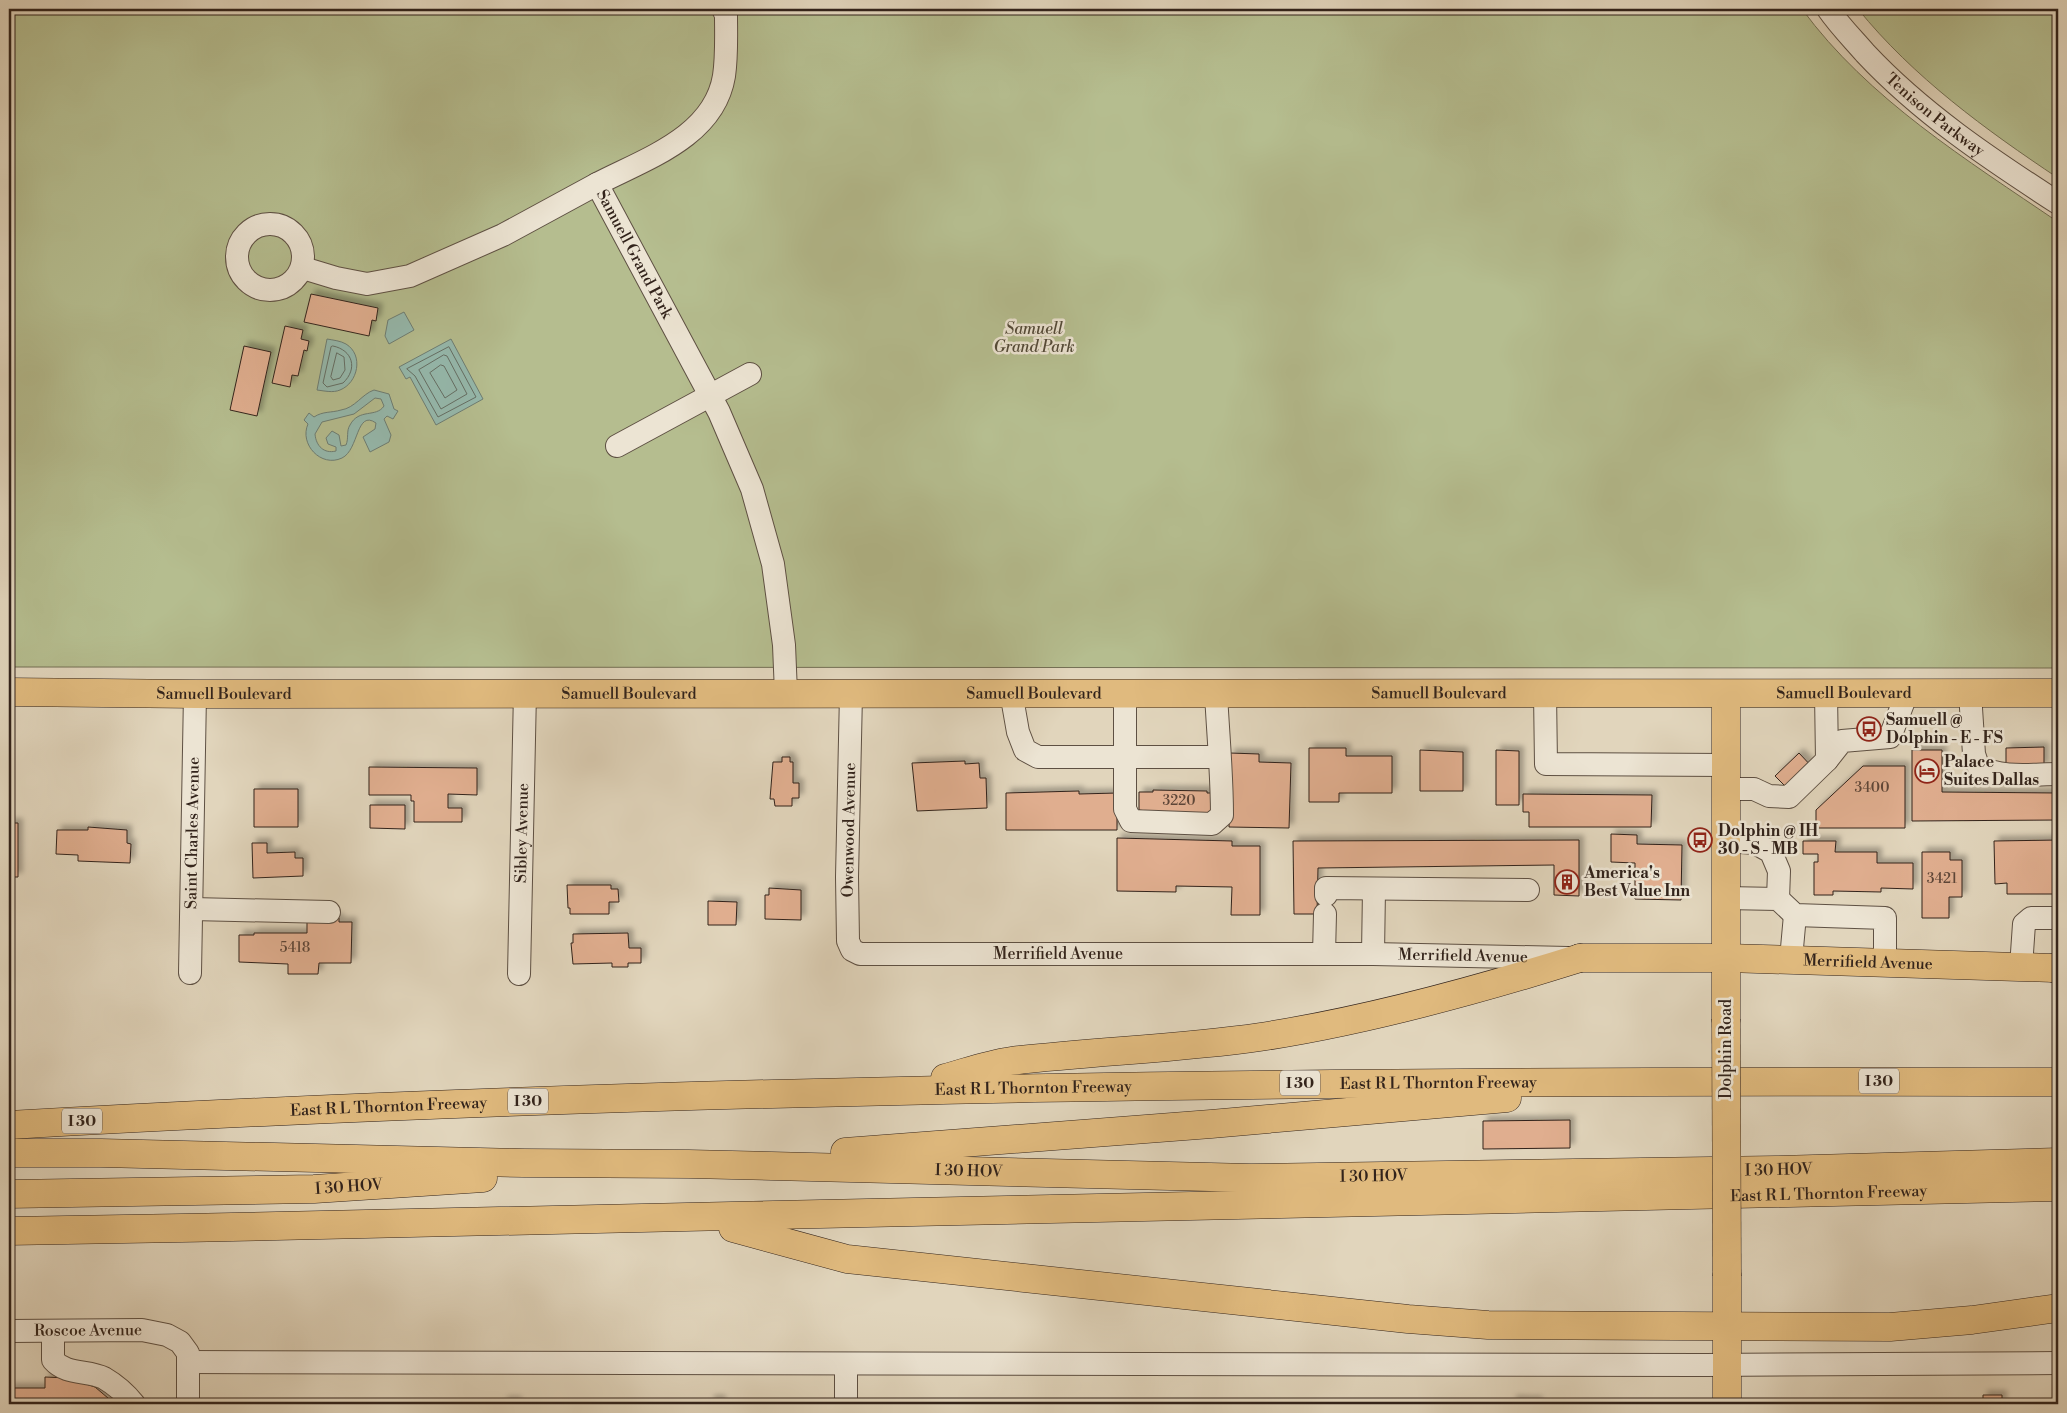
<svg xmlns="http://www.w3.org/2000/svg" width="2067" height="1413" font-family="'Libre Bodoni',serif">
<defs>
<filter id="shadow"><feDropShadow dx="4.5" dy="-4.5" stdDeviation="2.5" flood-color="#0004"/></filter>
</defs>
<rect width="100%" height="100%" fill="#e1d5bc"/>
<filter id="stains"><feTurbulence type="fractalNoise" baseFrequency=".004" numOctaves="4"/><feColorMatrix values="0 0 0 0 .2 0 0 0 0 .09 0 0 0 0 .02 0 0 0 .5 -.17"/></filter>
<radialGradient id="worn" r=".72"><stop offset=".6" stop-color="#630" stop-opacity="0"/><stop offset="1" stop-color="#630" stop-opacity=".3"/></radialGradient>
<path fill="#b5bd8f" stroke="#747055" d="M9,9H1802C1868,99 1967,160 2058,222V668L9,667Z
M1858,9H2058V178C1986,130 1913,77 1858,9Z"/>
<path fill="#95b9ad" stroke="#6d7d73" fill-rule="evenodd" d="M404,312L414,330L389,344L385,336L388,320Z
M327,339C333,340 341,341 346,344C364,355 358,383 340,390C333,393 325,391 317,390Z
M451,339L483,399L436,425L410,377L406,379L399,367Z
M374,390L389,394L394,409L398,411L393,419L387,416L384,419L391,435L389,442L370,452L363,437L375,429L376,423C356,409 359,450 342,458C321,468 299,444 308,424L304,420L309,413L314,417C323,411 331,413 341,410C355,408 362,394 374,390ZM375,398L381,399L384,406C376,418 359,408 350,425C346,431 349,438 346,445L341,446L339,435L332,431L326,438L328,444L336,447V451C324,454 316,446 315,434L322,422L354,414Z"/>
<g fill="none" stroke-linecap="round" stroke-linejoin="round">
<path stroke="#646e64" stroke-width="1" d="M333,346C353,350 358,369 343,383L327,387L323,383L331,347Z
M449,347L476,397L438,417L415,376L407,369Z
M337,353L344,357L345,370L340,378L333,380L331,377Z
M444,355L447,356L467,394L441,409L419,370Z
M441,365L444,366L457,390L445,398L430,373Z"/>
</g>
<path fill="#e0ae8f" stroke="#32231b" filter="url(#shadow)" d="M311,294L378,308L376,321L372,320L369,336L304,322Z
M285,326L303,330L301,339L309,341L307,351L304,350L298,376L292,375L290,387L272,383Z
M244,346L271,352L257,416L230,410Z
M2044,747V767H2006V748Z
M1309,748H1346V756H1392V793H1339V802H1309Z
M1420,750L1463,752V791H1420Z
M1496,750L1519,751V805H1496Z
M1912,750H1942V792L2058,793V820L1912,821Z
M1230,753L1259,754V762L1291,763L1289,828L1229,827Z
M1799,753L1814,769L1791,792L1775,776Z
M782,757H790V762H793V783H799V798H792V806H775L774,799H770L773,762H782Z
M965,761V764L979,763L980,778H986L987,808L917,811L912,763Z
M1863,766H1905V828H1816V810Z
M369,767L477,768V795L448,794V808H462V822H414V801H411V795H369Z
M254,789H298V827H254Z
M1153,790L1207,791V793H1219L1210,819L1139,810V792H1153Z
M1079,791V794L1117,793V830H1006V793Z
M1523,794L1652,795L1651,827H1529V812H1523Z
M370,805H405V829L370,828Z
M9,823H18V877H9Z
M88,827L127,830V843L131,844L130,863L78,861V855L56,854L57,830H88Z
M1611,834L1637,835V844L1682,845L1681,900L1635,899V863L1611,862Z
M1117,838L1232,841V846H1260V915H1231L1232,887L1176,886V892L1117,891Z
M1579,840V896L1554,895V865L1318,868L1317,914H1294L1293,841Z
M2058,840V894H2007V883L1995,884L1994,841Z
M1803,841H1836L1835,852H1877V863H1913V889L1881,888V892L1833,891V895H1814V862H1818V854H1803Z
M252,843H267V853L295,852V858H303V876L253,878Z
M1922,852H1950V860H1962V897H1949V918H1922Z
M567,885H611V889H618L619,902H609V914H570V908H568Z
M769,888L801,890V920L765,919V895H769Z
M708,901L737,902L736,925H708Z
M307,918H339V922H352L351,963H319L318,974H288V964L239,962V935H254V933H307Z
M628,933L629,948H641V963H628V967H612V963L573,964L571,943H573V934Z
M1570,1120V1148L1483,1149V1121Z
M45,1377L68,1378L95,1387L115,1404H9V1388H45Z
M1983,1395H2002V1404H1983Z
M710,1400H721V1404H710Z
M1512,1400L1538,1401V1404H1512Z
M503,1401H517V1404H503Z"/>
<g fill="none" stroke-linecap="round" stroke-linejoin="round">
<g stroke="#5e5043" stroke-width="24">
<g id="minor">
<path id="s1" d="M723,9L726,15C726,35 727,56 724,76C714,137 645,159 597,184L719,412L752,489L773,564L784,645L786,693"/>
<path id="s2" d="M1828,9C1839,25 1852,38 1865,53C1921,113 1990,159 2058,203"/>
<circle cx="270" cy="257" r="33"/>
<path d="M303,268L336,278L367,284L410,276L503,235L597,184"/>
<path d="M617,446L750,374"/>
<path d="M1011,692L1018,732L1025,750L1038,757H1219"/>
<path d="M1125,692V809L1131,821L1212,824L1222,815C1222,774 1218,734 1216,693"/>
<path d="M1545,693L1546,764L1726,765"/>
<path d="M1826,693L1827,760"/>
<path d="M1970,693L1974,754L1978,766C2002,779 2032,774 2058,774"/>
<path id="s3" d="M851,694L847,877L848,941L852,950L860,954H1373L1568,958"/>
<path d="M1725,789H1754L1769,796L1789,797L1827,760L1842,741L1890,737L1907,693"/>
<path d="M1726,841L1755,843L1771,852L1779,871L1778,899"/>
<path d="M1326,895V888L1528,890"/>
<path d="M1726,898L1778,899L1795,915L1885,918V964"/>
<path d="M192,909L329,912"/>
<path d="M1324,954L1325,914"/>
<path d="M1373,954L1374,889"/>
<path d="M1791,959L1795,915"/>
<path d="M2021,967L2024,924L2031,918H2058"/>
<path id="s4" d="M190,973L195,694"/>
<path id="s5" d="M519,974L525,692"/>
<path id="s6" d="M9,1331L142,1330L167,1335L180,1342L188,1353V1404"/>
<path d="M53,1332V1360C66,1375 88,1370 104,1378C116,1385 126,1394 134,1404"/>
<path d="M188,1362L1705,1365L2058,1363"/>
<path d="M846,1404V1364"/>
</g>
</g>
<g stroke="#32231b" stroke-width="29">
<g id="major">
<path id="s7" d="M9,692L195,694L2058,693"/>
<path d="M1726,694V1019"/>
<path id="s8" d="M1580,958H1727L2053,968"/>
<path d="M1727,1276V1404"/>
</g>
</g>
<g stroke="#32231b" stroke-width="29">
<g id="highway">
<path d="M2053,968L2058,969"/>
<path d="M945,1078C967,1072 989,1064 1011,1061C1094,1051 1178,1049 1260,1037C1366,1021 1478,990 1580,958"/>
<path id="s9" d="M9,1125C691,1086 1375,1080 2058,1082"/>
<path d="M845,1152L1211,1124L1507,1098"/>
<path id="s10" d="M9,1153H101L524,1163L689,1164L1251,1178L1776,1170L2058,1162"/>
<path id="s11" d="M9,1194L314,1189L483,1178"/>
<path d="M733,1228L847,1259L1408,1319L1488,1325L1890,1327L1972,1320L2058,1308"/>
<path id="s12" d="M9,1231C692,1219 1375,1208 2058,1187"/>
</g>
</g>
<use href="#minor" stroke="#ece4d3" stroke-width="22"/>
<use href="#major" stroke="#e0ba7e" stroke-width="28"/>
<use href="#highway" stroke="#e0ba7e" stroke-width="28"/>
<g stroke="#32231b" stroke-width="29" stroke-linecap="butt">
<path id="major-bridge" d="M1726,1019L1727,1276"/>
</g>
<use href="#major-bridge" stroke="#e0ba7e" stroke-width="28"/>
</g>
<defs>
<g id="bus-ring" transform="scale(1.25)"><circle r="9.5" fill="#ece4d3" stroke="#8f2418" stroke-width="1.5"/><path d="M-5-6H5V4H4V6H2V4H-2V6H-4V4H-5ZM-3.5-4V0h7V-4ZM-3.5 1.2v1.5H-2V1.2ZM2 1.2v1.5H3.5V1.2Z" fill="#8f2418"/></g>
<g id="hotel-ring" transform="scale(1.25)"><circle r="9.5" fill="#ece4d3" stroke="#8f2418" stroke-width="1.5"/><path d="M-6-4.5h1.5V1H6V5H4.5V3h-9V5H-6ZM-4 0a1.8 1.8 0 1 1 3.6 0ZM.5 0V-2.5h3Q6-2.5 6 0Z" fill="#8f2418"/></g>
<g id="building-ring" transform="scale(1.25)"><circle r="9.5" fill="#ece4d3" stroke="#8f2418" stroke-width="1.5"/><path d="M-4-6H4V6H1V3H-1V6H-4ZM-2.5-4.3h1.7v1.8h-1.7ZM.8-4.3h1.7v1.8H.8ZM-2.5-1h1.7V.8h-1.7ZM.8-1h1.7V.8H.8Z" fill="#8f2418"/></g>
</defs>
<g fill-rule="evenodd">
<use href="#bus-ring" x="1869" y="729"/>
<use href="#hotel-ring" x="1927" y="771"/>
<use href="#bus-ring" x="1700" y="840"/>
<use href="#building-ring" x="1567" y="882"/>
</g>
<g text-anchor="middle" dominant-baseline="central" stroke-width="5" stroke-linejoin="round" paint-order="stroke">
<g font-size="14" fill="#5e4638">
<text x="1872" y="788">3400</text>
<text x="1179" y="801">3220</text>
<text x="1942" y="879">3421</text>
<text x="295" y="948">5418</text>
</g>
<g fill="#ece4d3" stroke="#6a5d52" stroke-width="1">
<rect x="1859" y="1068.5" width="40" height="25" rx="4"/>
<rect x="1280" y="1070.5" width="40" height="25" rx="4"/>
<rect x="508" y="1088.5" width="40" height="25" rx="4"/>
<rect x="62" y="1108.5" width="40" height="25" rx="4"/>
</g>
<g font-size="15" font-weight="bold" fill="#32231b">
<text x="1879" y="1081">I 30</text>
<text x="1300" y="1083">I 30</text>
<text x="528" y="1101">I 30</text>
<text x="82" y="1121">I 30</text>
</g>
<g font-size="16" fill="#32231b" stroke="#ece4d3">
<text stroke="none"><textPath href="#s2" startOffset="151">Tenison Parkway</textPath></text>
<text stroke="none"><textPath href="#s1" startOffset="321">Samuell Grand Park</textPath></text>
<text stroke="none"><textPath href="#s7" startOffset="1025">Samuell Boulevard</textPath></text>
<text stroke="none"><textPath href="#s7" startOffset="215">Samuell Boulevard</textPath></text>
<text stroke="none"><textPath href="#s7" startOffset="620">Samuell Boulevard</textPath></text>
<text stroke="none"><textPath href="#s7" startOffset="1430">Samuell Boulevard</textPath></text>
<text stroke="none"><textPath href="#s7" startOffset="1835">Samuell Boulevard</textPath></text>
<text transform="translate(849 830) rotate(-89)">Owenwood Avenue</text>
<text stroke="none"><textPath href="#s4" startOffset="140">Saint Charles Avenue</textPath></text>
<text stroke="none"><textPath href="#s5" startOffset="141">Sibley Avenue</textPath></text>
<text stroke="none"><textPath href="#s3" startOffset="464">Merrifield Avenue</textPath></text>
<text stroke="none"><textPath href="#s3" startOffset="869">Merrifield Avenue</textPath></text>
<text stroke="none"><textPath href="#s8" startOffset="288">Merrifield Avenue</textPath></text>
<text transform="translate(1726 1049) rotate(-90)">Dolphin Road</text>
<text stroke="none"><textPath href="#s9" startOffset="1430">East R L Thornton Freeway</textPath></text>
<text stroke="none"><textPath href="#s9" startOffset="1025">East R L Thornton Freeway</textPath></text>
<text stroke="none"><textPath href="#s9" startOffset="380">East R L Thornton Freeway</textPath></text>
<text stroke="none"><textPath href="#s10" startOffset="1770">I 30 HOV</textPath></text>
<text stroke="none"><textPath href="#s10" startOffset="960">I 30 HOV</textPath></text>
<text stroke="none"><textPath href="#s10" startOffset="1365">I 30 HOV</textPath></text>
<text stroke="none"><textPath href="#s11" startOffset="340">I 30 HOV</textPath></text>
<text stroke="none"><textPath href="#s12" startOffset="1820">East R L Thornton Freeway</textPath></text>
<text stroke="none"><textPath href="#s6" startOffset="79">Roscoe Avenue</textPath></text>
</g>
<g font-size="16" font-style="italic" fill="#534a38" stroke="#ece4d3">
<text x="1034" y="329">Samuell<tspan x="1034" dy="18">Grand Park</tspan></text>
</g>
<g font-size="16" font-weight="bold" fill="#32231b" stroke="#ece4d3" text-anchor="start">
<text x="1886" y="720">Samuell @<tspan x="1886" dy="18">Dolphin - E - FS</tspan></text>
<text x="1944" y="762">Palace<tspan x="1944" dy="18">Suites Dallas</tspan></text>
<text x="1718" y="831">Dolphin @ IH<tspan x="1718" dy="18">30 - S - MB</tspan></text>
<text x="1584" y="873">America's<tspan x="1584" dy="18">Best Value Inn</tspan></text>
</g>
</g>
<rect width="2067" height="1413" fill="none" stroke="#e1d5bc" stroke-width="30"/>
<rect x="10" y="10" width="2047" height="1393" fill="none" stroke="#32231b" stroke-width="2.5"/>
<rect x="15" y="15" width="2037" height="1383" fill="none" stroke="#32231b"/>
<rect width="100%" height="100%" filter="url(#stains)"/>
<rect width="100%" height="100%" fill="url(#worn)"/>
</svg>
